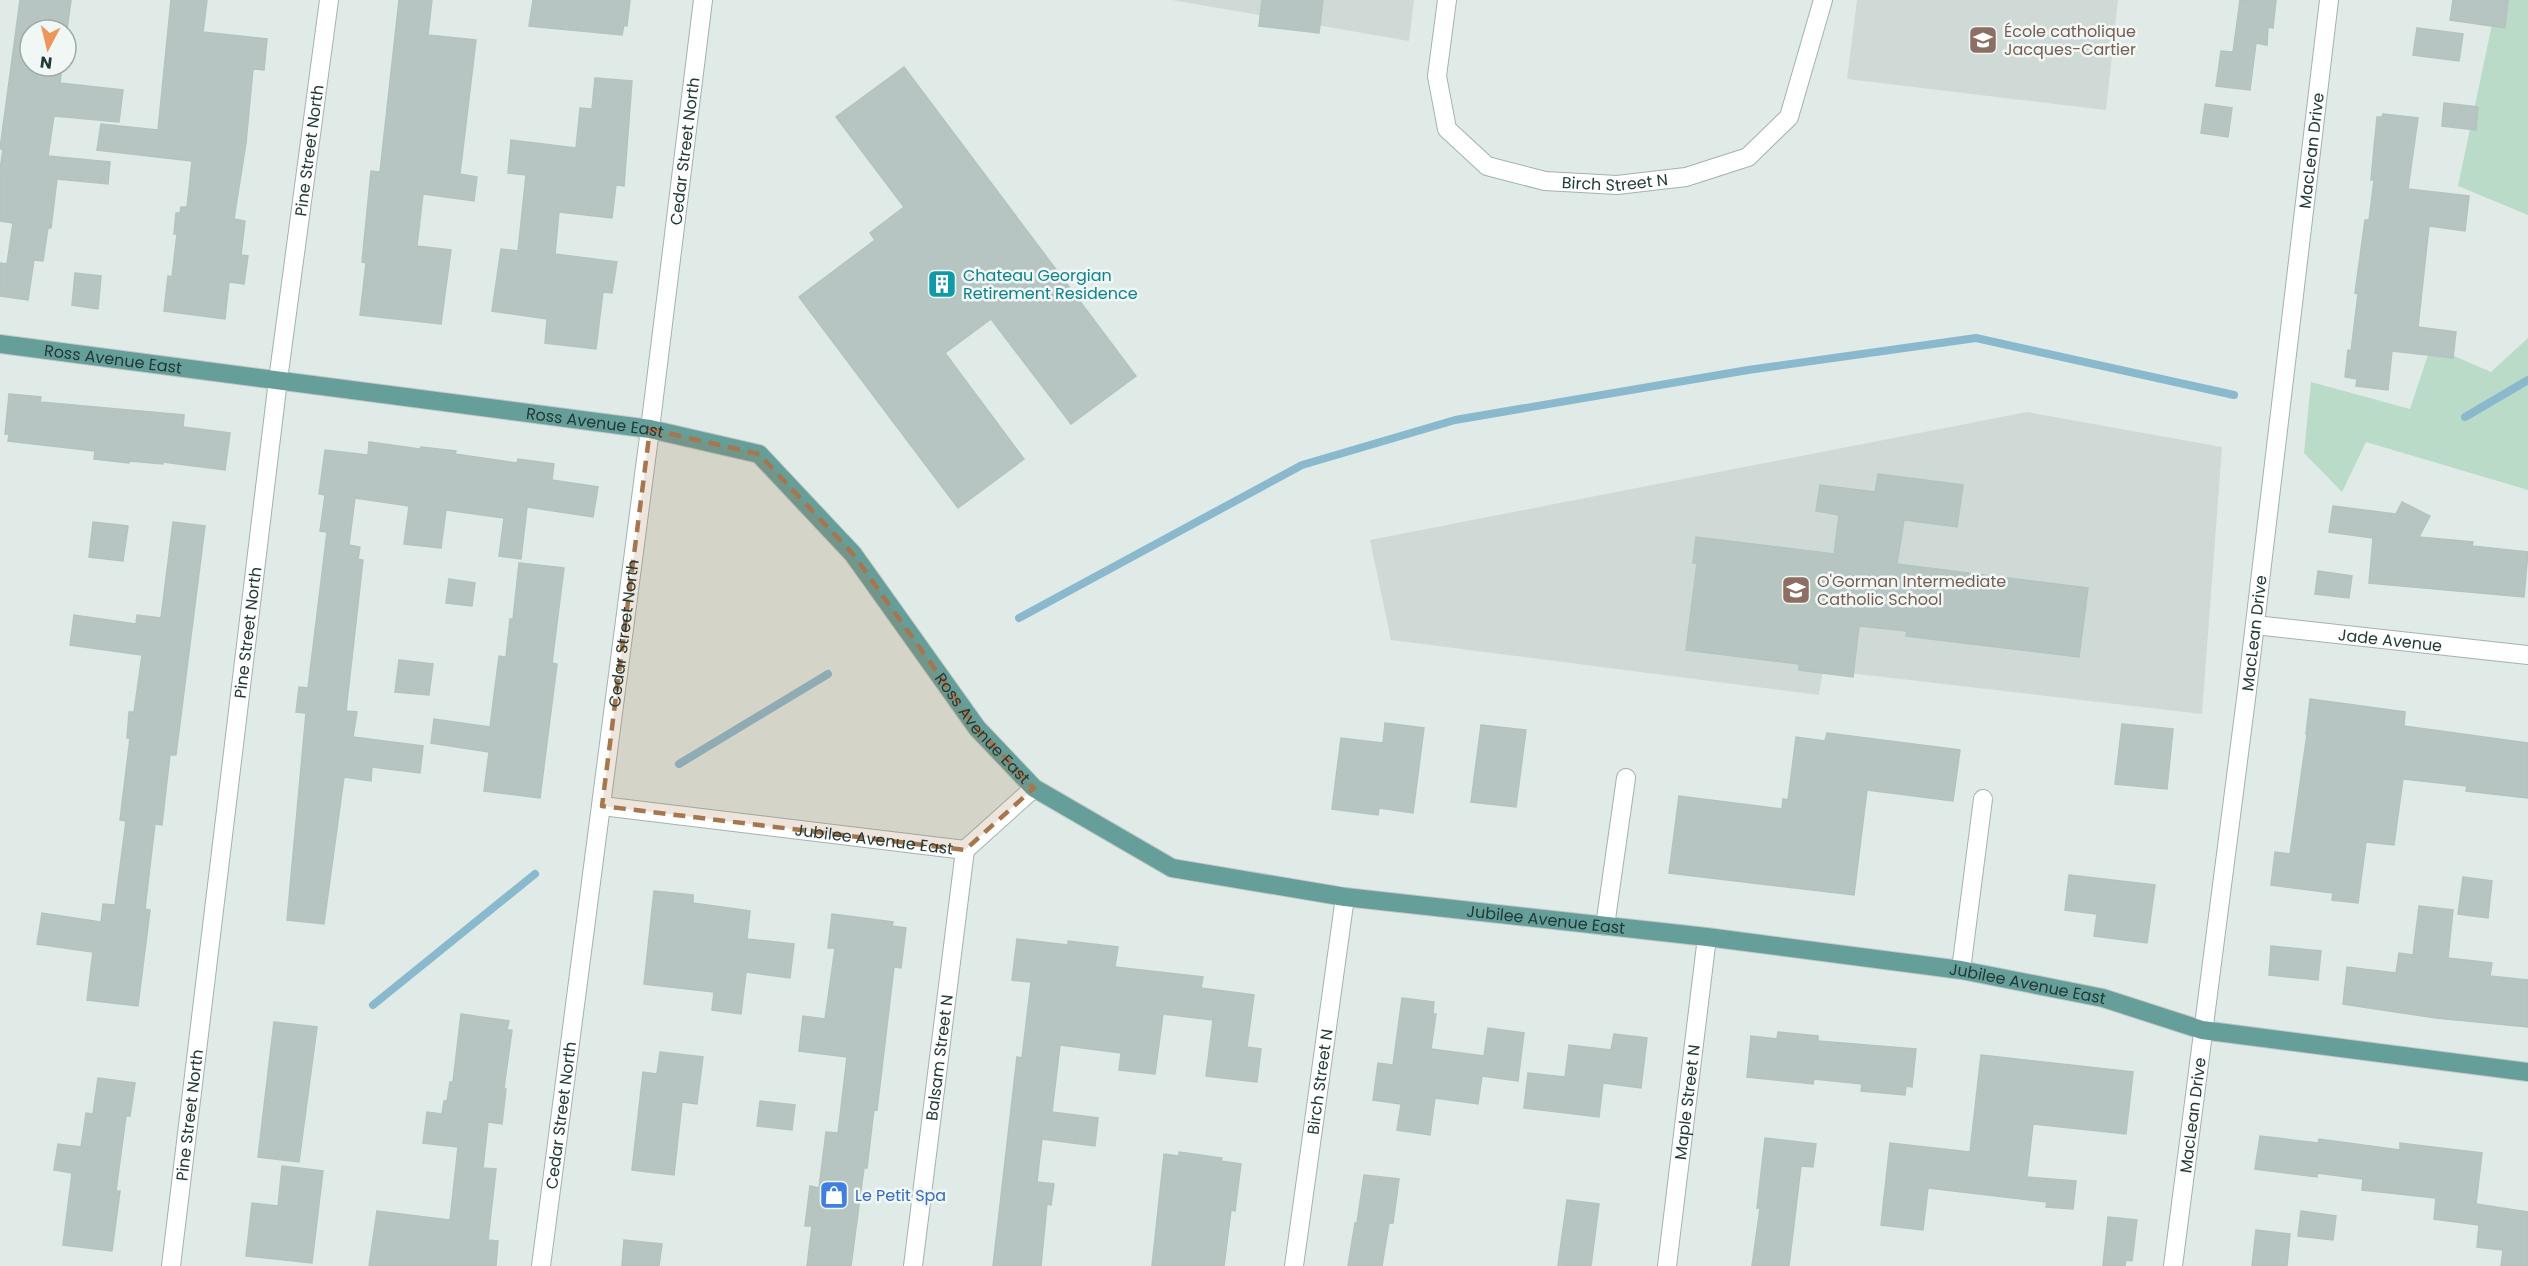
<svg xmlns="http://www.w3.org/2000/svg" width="2528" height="1266" font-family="Poppins,sans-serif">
<rect width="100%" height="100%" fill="#e0ebe8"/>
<path fill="#cfdad7" d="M1172,0H1414L1409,41Z
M1857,0H2118L2106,110L1847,79Z
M2027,412L2222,447L2202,714L1823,670L1819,695L1391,640L1370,540Z"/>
<path fill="#badbc8" d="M2473,0H2528V215L2458,186L2495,10Z
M2528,338V490L2366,442L2342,492L2304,453L2311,382L2410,409L2431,346L2491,372Z"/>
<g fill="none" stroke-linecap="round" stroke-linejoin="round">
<path stroke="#8ab9ce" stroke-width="8" d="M2465,417L2528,380
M1019,618L1302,465L1455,420L1748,370L1976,338L2234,395
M679,764L828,674
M373,1005L535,874"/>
</g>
<path fill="#b6c5c1" stroke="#b3c4bf" stroke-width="1.5" d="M20,0H71L66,37V30H30V66H62L60,83L123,90L119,122L54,116L48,156L110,162L108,184L57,179L51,228H48L43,261L34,260L28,300L0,296V263L7,264L13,223L0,221V170L3,149H0Z
M171,0H207L203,32L267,39L264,70L253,69L246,143L234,219L245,221L241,255L248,256L244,284L229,282L225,319L164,311L168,276L172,277L177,234H174L176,213H180L181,207H187L192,161L97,150L101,124L158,130Z
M399,0H432L428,35L476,40L460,174L477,177L474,201L423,194L417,246L451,250L441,324L360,315L366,263L362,262L371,171L380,172Z
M533,0H630L627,26L624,25L622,35L529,26Z
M1262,0H1323L1319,33L1259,26Z
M2240,0H2276L2273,28L2268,27L2267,45L2256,43L2250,90L2216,86L2221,51L2233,52Z
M2453,0H2508L2505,28L2450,20Z
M2417,28L2463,34L2459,61L2413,55Z
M904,67L1136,376L1071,424L991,319L945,353L1024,459L958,508L799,297L875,240L870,233L904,207L836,117Z
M595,78L632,81L624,186L616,185L612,218L559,212L555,254L617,262L612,293L603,292L596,349L545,343L547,319L492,311L501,249L518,251L526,175L508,173L511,140L576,148L580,108L592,109Z
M2444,103L2478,107L2476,130L2442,126Z
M2205,104L2232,108L2228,137L2201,133Z
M2383,114L2418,118L2408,189L2469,196L2465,231L2429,226L2418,327L2456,332L2453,358L2392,351L2388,390L2356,386L2357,379L2345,377L2348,350L2351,351L2358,294L2355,293L2365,220H2369L2374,180H2371L2377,117H2382Z
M75,273L101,276L98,309L72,305Z
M9,394L41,397L40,402L184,415L183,427L230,433L225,470L163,462V464L129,461V463L94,459L95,451L8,441L9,434H5Z
M369,442L420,449L421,447L456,451L455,454L517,463L518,459L554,464L552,480L598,487L593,517L527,507L521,559L499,556L504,518L446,510L441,548L404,544L409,506L355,498L349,545L360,547L358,559L363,560L346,711L357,712L353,737L423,746L420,773L372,767L371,781L344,777L324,924L287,920L306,713L296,712L299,687L308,688L327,532L320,531L325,495L319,494L325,450L368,455Z
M1878,474L1963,485L1957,527L1904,520L1897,564L2088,588L2079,657L1906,636L1907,631L1859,626L1853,677L1799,670V664L1686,650L1697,563H1693L1696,537L1834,554L1839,515L1816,511L1820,485L1875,492Z
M2402,502L2430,516L2419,537L2473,542L2472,546L2528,552L2524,597L2369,583L2373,538L2329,532L2333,506L2396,514Z
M93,522L128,526L123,561L89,557Z
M173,522L205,526L176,755H170L162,825L155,824L145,909L150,910L138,1006L87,1000L93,952L37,944L42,913L101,922L103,904L115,905L126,821L120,820L130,738H127L129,712H134L142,655L70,645L74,615L136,624L137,615L161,618Z
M519,563L564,568L552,663L557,664L540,798L484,791L489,752L431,743L434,719L490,727L499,656L506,657L510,619H513Z
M2318,571L2352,576L2349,598L2315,594Z
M449,579L475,583L472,606L446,603Z
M399,660L433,664L429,695L395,692Z
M2310,699L2405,712L2404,726L2528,743V798L2466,791L2467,786L2403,779L2394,845L2366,842L2358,903L2332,900L2333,893L2271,885L2275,852L2290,854L2307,734H2306Z
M1385,723L1424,728L1413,813L1379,808L1378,815L1332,809L1341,738L1383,743Z
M2122,724L2173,729L2167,789L2115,784Z
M1481,725L1526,730L1516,807L1471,802Z
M1827,733L1960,750L1953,801L1867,790L1854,895L1669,873L1679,796L1782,809L1783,799L1788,800L1796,737L1825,741Z
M2069,875L2155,885L2147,943L2094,936L2097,914L2065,910Z
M2463,877L2492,881L2488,918L2458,914Z
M654,891L693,895V903L750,911L747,939L794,944L790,978L746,972L741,1014L712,1010L714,992L644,984Z
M2419,906L2453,910L2448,958L2492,963L2490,976L2528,980V1027L2436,1018L2343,1004L2347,967L2396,973L2399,953L2413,955Z
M832,914L893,922L892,926L906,928L901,968L894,967L877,1110L874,1109L867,1168H864L851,1266H807L812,1226H805L810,1186L819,1188L826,1132L838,1133L847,1057L799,1051L803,1016L825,1019L835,948H828Z
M1017,939L1068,945V941L1118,947L1115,967L1203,977L1201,988L1254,995L1247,1047L1261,1049L1257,1082L1206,1076L1213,1020L1163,1014L1155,1074L1119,1070L1121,1053L1060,1045L1052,1112L1098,1118L1095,1146L1042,1139L1037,1182L1054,1184L1051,1205L1047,1204L1041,1266H993L1017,1057L1022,1058L1031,982L1012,980Z
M2271,946L2321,951L2318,980L2269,975Z
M1402,998L1434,1002L1433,1014H1436L1431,1049L1484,1056L1488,1028L1524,1033L1518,1081L1482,1076L1478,1104L1435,1098L1430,1135L1397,1130L1401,1104L1373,1100L1378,1063L1393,1065Z
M461,1014L509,1021L507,1030H512L504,1088L506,1089L502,1124L488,1122L483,1168L496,1169L488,1240L498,1241L496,1266H369L377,1211L450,1220L458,1147L423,1143L427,1112L442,1114L444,1101H447L450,1082H453Z
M274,1022L317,1027L299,1162L258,1157Z
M1778,1032L1818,1036V1041L1916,1049L1912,1087L1906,1086L1905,1095L1861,1091L1862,1084L1814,1079L1813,1084L1747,1077L1751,1036L1777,1039Z
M1614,1034L1647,1038L1641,1088L1603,1083L1599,1117L1524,1108L1528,1073L1565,1077L1569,1045L1611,1050Z
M660,1052L703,1057L697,1104L682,1102L674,1175L632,1170L643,1072L657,1074Z
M1981,1055L2133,1072L2126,1134L2033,1124L2027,1177L2076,1181L2073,1209L2046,1207L2047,1202L1928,1188L1923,1230L1881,1225L1890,1143L1970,1152Z
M98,1078L135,1083L130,1116H126L116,1191H120L112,1251L63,1245L72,1173L54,1170L58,1144L81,1147L86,1113L93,1114Z
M760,1101L795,1105L792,1130L757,1126Z
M2260,1136L2318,1143L2319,1139L2400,1150V1143L2482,1153L2476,1204L2528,1212V1266H2501L2503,1250L2477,1247L2479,1225L2434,1219L2436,1198L2362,1190L2363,1179L2317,1173V1177L2255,1169Z
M1765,1138L1816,1144L1813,1167L1801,1166L1789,1266H1752L1760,1208H1757Z
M1179,1152L1222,1158L1221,1161L1241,1164L1235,1211L1231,1210L1224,1266H1152L1164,1154L1179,1156Z
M282,1166L323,1171L312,1263L246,1256L252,1203L278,1206Z
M1364,1175L1399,1179L1393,1223H1389L1382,1266H1348L1355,1223H1357Z
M1567,1200L1599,1204L1591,1266L1558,1265Z
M2301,1211L2336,1216L2333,1240L2298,1236Z
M2108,1217L2137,1220L2132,1261L2126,1260L2125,1266H2103Z
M2256,1230L2290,1234L2287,1266H2252Z
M624,1240L662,1244L659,1266H622Z"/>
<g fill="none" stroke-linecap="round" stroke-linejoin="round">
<g stroke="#a3b2af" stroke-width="20">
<g id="minor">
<path id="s1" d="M1447,0L1437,76L1447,129L1487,166L1545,181L1617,185L1686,177L1748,157L1789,117L1823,0"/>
<path id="s2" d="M2255,625L2528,655"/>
<path id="s3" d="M602,806L965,850L1034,788"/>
<path d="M1605,926L1626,778"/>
<path d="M1961,970L1983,799"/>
<path id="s4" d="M171,1266L278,380L329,0"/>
<path id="s5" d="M541,1266L650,429L703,0"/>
<path id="s6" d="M913,1266L965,850"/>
<path id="s7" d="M1294,1266L1345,897"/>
<path id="s8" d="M1667,1266L1707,937"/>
<path id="s9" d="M2173,1266L2247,691L2329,0"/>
</g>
</g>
<g stroke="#c1c8c7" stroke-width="20">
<g id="major">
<path id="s10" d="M0,344L650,429L759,454L853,554L977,728L1034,788L1172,868L1345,897L1707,937L1961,970L2103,998L2202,1030L2528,1072"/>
</g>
</g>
<use href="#minor" stroke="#fff" stroke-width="18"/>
<use href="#major" stroke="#669f99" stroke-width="18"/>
</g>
<path fill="#a6764f" fill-opacity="0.2" stroke="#a6764f" stroke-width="4.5" stroke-dasharray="12 8" stroke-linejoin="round" d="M650,429L759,454L853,554L977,728L1034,788L965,850L602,806Z"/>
<defs>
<g id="school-square" transform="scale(1.5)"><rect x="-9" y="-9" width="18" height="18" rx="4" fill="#8d6e63" stroke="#f1f7f5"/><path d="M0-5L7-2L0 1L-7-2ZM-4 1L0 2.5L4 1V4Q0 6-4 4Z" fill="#fff"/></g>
<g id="building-square" transform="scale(1.5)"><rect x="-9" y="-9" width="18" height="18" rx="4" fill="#0f9aa8" stroke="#f1f7f5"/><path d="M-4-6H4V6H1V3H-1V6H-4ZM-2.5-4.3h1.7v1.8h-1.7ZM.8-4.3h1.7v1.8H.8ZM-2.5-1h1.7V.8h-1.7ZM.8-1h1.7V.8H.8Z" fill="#fff"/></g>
<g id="shop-square" transform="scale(1.5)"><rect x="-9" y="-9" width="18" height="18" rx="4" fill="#3f7fe0" stroke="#f1f7f5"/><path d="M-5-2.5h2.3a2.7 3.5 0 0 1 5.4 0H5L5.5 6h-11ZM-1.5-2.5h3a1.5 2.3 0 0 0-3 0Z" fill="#fff"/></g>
</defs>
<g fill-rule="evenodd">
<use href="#school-square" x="1983" y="40"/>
<use href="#building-square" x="942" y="284"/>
<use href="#school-square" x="1796" y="590"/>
<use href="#shop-square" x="834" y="1195"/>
</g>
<g text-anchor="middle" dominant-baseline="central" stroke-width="5" stroke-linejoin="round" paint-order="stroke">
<g font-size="16" fill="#785e54" stroke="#f1f7f5" text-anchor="start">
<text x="2004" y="31">École catholique<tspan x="2004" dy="18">Jacques-Cartier</tspan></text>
<text x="1817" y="581">O'Gorman Intermediate<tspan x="1817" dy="18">Catholic School</tspan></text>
</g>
<g font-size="16" fill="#223a37" stroke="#f1f7f5">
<text stroke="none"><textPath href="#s4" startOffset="1124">Pine Street North</textPath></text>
<text stroke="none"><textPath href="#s5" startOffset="1124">Cedar Street North</textPath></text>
<text stroke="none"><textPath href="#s9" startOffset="1124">MacLean Drive</textPath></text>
<text stroke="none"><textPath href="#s1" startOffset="315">Birch Street N</textPath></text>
<text stroke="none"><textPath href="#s10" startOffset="114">Ross Avenue East</textPath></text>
<text stroke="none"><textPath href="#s10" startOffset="600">Ross Avenue East</textPath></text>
<text stroke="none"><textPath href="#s4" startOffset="638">Pine Street North</textPath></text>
<text stroke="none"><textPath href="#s5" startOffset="638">Cedar Street North</textPath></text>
<text stroke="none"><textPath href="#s9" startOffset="638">MacLean Drive</textPath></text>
<text stroke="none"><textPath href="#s2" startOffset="136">Jade Avenue</textPath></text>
<text stroke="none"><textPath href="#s10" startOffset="1122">Ross Avenue East</textPath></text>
<text stroke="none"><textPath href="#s3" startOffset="274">Jubilee Avenue East</textPath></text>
<text stroke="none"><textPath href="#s10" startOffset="1738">Jubilee Avenue East</textPath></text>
<text stroke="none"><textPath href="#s10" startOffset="2224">Jubilee Avenue East</textPath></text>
<text stroke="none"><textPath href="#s6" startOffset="210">Balsam Street N</textPath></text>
<text stroke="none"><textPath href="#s7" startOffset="186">Birch Street N</textPath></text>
<text stroke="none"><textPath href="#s8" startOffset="165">Maple Street N</textPath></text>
<text stroke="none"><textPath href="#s4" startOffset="152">Pine Street North</textPath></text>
<text stroke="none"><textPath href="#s5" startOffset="152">Cedar Street North</textPath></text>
<text stroke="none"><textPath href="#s9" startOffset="152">MacLean Drive</textPath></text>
</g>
<g font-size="16" fill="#0d838f" stroke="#f1f7f5" text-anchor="start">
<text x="963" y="275">Chateau Georgian<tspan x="963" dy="18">Retirement Residence</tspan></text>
</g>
<g font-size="16" fill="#366cbe" stroke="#f1f7f5" text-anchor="start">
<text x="855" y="1195">Le Petit Spa</text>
</g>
</g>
<g transform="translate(48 48) rotate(187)"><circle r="28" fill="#f1f7f5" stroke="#9eaba9" stroke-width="1.5"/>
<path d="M0-4.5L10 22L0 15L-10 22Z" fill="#ed965c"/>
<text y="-9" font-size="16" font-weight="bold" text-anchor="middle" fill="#223a37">N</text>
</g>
</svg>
